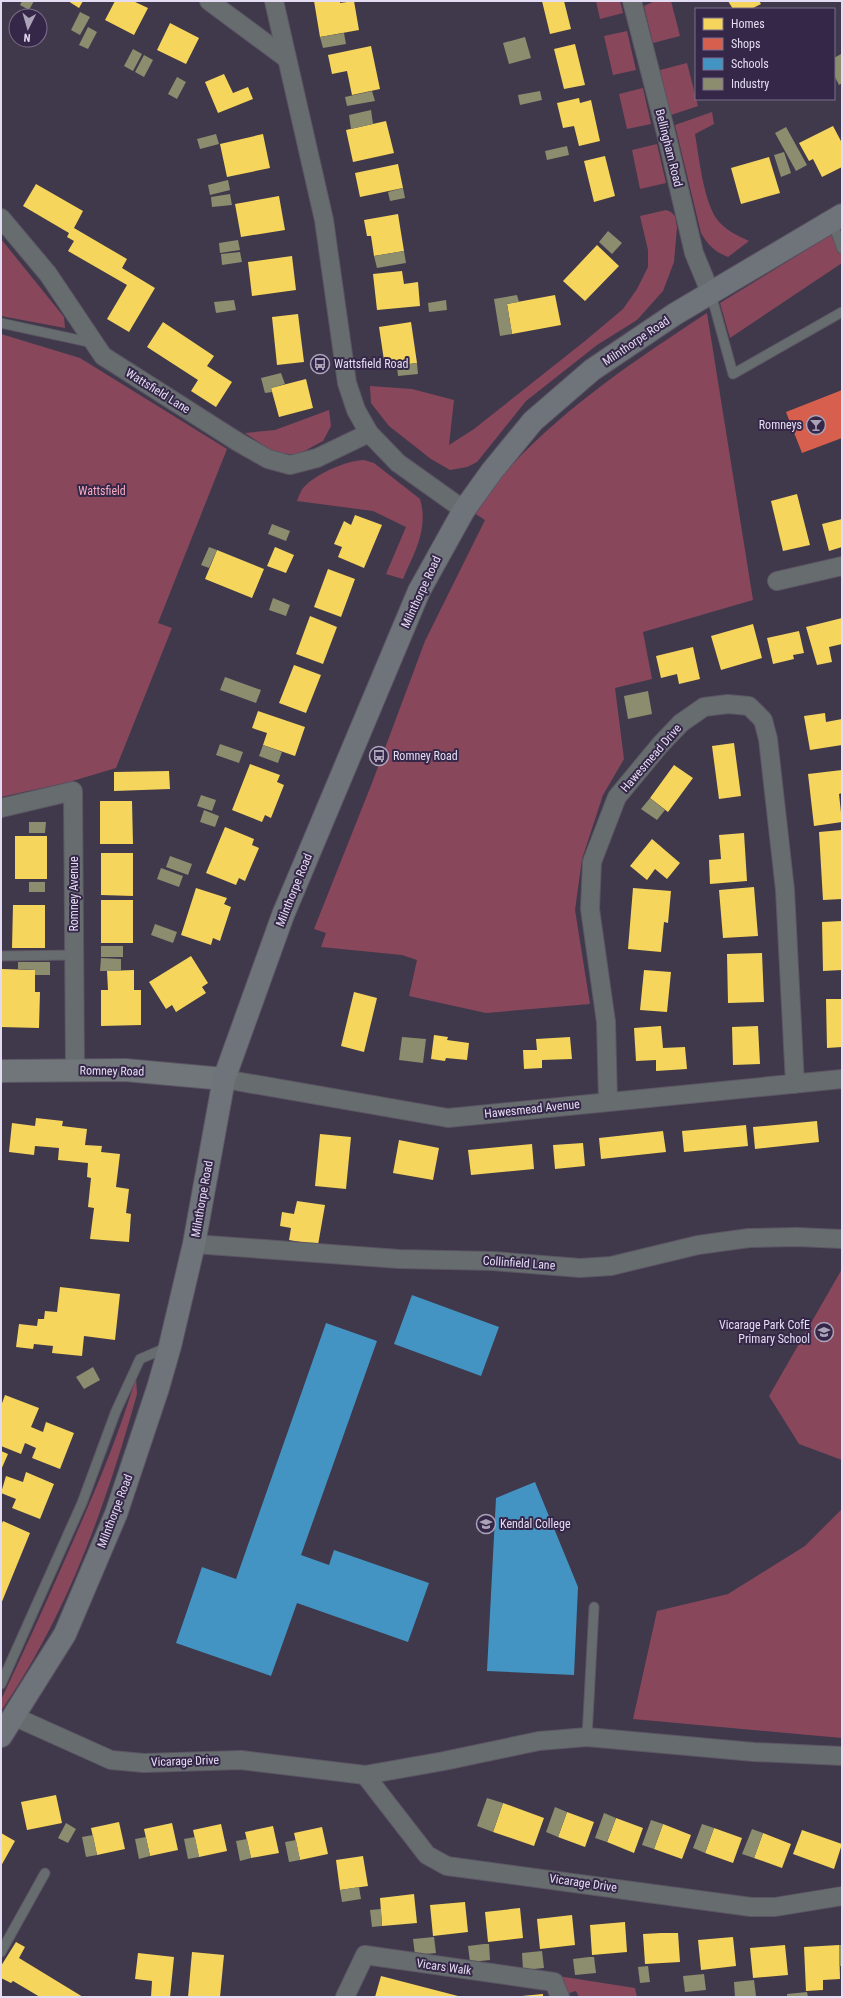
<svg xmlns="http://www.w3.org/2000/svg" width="843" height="1998" font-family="'Roboto Condensed',sans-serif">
<rect width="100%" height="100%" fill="#40394b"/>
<path fill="#89475c" d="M596,1H620L623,13L600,19Z
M655,1H671L680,36L653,43L644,6Z
M627,31L636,70L613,75L604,36Z
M687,63L698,106L671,115L660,70Z
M643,88L651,124L627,129L619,94Z
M712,112L714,124L695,134C699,157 704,207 720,223C728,231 738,236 749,241L728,257C715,252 708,245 701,233L675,125Z
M657,144L666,183L640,189L632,150Z
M666,210L671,212L675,216L677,227L674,262L663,291L637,320L597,345L526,401L477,462L467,467L450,470L431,459L389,426L371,403L370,386L412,389L454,400L449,445L474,429L585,341L623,309L637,289L648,267V250L640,216Z
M842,228V263L730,338L720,303Z
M1,239L64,317L65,328L1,316Z
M707,313L753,600L643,632L652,679L615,688L624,759L603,795L582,859L575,910L590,1004L486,1013L409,996L417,960L402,955L321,947L326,933L314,929L372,783L425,641L485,520L474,513C483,494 497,481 511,466C569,404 637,359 707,313Z
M1,334L80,358L227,449L158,623L172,628L116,768L69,782L1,797Z
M329,410L331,426L323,441L297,455L274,452L245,433L275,430Z
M364,460L374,463L420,499C429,529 414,553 403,579L386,574L406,527L373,511L297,501C299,496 301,489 306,485C320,472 346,461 364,460Z
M842,1269V1460L799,1444L769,1396Z
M136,1377L137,1394C106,1505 67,1615 1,1711V1700C22,1655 43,1610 63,1564C90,1503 117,1442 136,1377Z
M842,1509V1738L633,1719L657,1611L728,1594L805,1546Z
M558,1976L635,1988L637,1997H579L576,1991L566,1994Z"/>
<path fill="#f6d55c" d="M68,1H83L79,8Z
M115,1H133L148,8L134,35L105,20Z
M314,1H340V3L354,1L359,30L320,37Z
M542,1H564L571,29L550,34Z
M728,1H759L761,4L751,9H733Z
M170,23L199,38L186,64L157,50Z
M575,44L585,85L564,89L554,49Z
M371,46L380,89L352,95L347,71L332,74L328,55Z
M224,74L233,93L248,87L253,99L218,113L205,82Z
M579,98L580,103L591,100L600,141L579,146L574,126L563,128L557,103Z
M386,121L394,153L353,162L346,130Z
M833,126L842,143V167L822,177L813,159L809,161L799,143Z
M263,134L270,168L227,177L220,144Z
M605,156L615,196L594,202L584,161Z
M769,157L780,193L741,204L731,168Z
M398,164L403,188L360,197L355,173Z
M36,184L83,211L74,228L127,259L122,268L155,288L129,332L107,319L127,285L68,251L74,241L67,237L69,233L23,206Z
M279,196L285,230L241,237L235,204Z
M398,214L404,251L374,256L371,236H367L364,220Z
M597,245L619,266L585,301L563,281Z
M292,256L296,290L252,296L248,262Z
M402,271L404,284L418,282L420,306L377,310L373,274Z
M555,295L561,325L512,334L507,304Z
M298,314L304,362L277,365L272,317Z
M163,322L214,356L207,366L232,382L216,407L191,391L198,380L147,347Z
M411,322L417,363L385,367L379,327Z
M306,379L313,408L279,417L271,388Z
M797,494L810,545L783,551L771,501Z
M355,515L382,525L364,568L338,557L342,547L334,544L344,521L351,525Z
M842,519V547L829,551L822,524Z
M275,547L294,555L286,573L267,566Z
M217,550L264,569L252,598L205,579Z
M328,569L355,579L341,617L314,607Z
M310,616L337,627L323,664L296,654Z
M842,618V644L829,647L832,662L817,665L806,627Z
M753,624L762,658L721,670L711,636Z
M799,631L804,653L793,655L794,659L773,664L767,638Z
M693,647L700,679L679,684L677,674L661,678L656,656Z
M294,665L321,675L306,713L279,703Z
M258,711L305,727L295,756L263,745L267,733L252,728Z
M825,713L826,722L842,719V745L810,750L804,716Z
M734,743L741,796L719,799L712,746Z
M250,764L280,775L277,782L284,785L271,818L265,815L262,822L232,810Z
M674,765L693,778L668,812L650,798Z
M842,770V793L839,794L842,822L814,826L808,774Z
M169,771L170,789L114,791V772Z
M100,801H132L133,844H100Z
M225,827L254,839L252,845L259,848L245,881L239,878L236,885L206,873Z
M842,830V899L823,900L819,832Z
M744,833L747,881L710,884L709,860L721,859L719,835Z
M15,836H47V879H15Z
M652,839L680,863L667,879L655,869L647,880L630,866Z
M101,853H133V896L101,895Z
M754,887L758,936L723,938L719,890Z
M196,888L227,898L224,904L231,907L220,941L213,938L211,945L181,935Z
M633,888L671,891L668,923L664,922L661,952L628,949Z
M101,900H133V943H101Z
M13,905H45V948H12Z
M842,921V970L823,971L822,922Z
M762,953L764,1002L728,1003L727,954Z
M191,956L208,983L202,987L206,993L176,1012L172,1005L166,1009L149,982Z
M2,969L35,970V992H40L39,1028L1,1027Z
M134,970V990H141V1025L101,1026V990H108L107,971Z
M644,970L671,972L667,1012L640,1010Z
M354,992L377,998L364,1052L341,1046Z
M826,999H842V1047L827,1048Z
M661,1026L663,1048L685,1047L687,1069L656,1071V1060L636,1061L634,1028Z
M758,1026L760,1064L733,1065L732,1027Z
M434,1035L448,1037L447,1040L469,1043L467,1060L446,1058L445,1061L431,1059Z
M570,1037L572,1059L542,1060V1068L524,1069L523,1050H537L536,1039Z
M36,1118L63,1121L62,1126L87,1129L85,1145L102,1146L101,1152L120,1154L116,1187L129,1189L126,1213L131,1214L129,1242L90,1239L94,1208L88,1207L91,1178L87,1177L88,1163L58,1160L59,1148L35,1146L34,1155L9,1152L12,1123L35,1126Z
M817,1121L819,1142L755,1149L753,1127Z
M746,1125L748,1146L684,1152L682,1131Z
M663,1131L666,1152L601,1159L599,1138Z
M320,1134L351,1137L346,1189L315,1186Z
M399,1140L439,1148L433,1180L393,1173Z
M583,1143L585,1166L555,1169L553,1145Z
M532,1144L534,1169L471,1175L468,1150Z
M297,1201L325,1205L318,1245L289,1240L291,1228L280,1226L282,1212L294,1214Z
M60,1287L120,1294L115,1340L84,1336L82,1356L52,1353L53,1346L34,1344L33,1349L16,1347L19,1324L37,1326L38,1319H44L45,1311L57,1312Z
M5,1395L39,1408L31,1427L43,1432L46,1422L74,1433L60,1469L32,1458L36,1448L25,1443L21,1454L1,1446V1406Z
M1,1451L8,1454L1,1470Z
M26,1472L54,1484L40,1519L12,1508L16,1499L1,1493L6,1476L23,1482Z
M3,1521L30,1533L1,1604V1525Z
M56,1795L62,1823L27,1830L21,1802Z
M503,1803L544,1818L534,1846L493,1832Z
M567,1812L594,1822L585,1847L558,1837Z
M616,1818L643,1828L634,1853L607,1842Z
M119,1822L125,1849L97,1855L91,1828Z
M172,1823L178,1850L150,1856L144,1829Z
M221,1824L227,1851L199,1857L193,1830Z
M663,1824L691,1835L682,1859L654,1849Z
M273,1826L279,1853L251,1858L245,1832Z
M322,1827L328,1854L300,1860L294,1833Z
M714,1828L742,1838L733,1863L705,1853Z
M802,1830L842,1844L834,1869L793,1854Z
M1,1833L15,1841L1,1866Z
M763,1833L791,1844L782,1868L754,1858Z
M363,1856L368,1886L340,1890L336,1860Z
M414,1894L417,1923L382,1926L380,1898Z
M465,1902L468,1932L433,1936L430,1905Z
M520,1908L523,1938L488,1942L485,1912Z
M572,1915L575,1945L540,1949L537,1919Z
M625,1922L627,1952L592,1955L590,1925Z
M661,1933H678L680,1962L645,1964L643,1934Z
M733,1937L736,1966L701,1970L698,1940Z
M16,1942L25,1947L19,1958L83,1997H40L13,1981L11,1983L1,1978V1966Z
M785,1945L788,1975L753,1978L750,1948Z
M839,1945L840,1979L823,1980V1990L806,1991L804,1947Z
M192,1952L224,1955L220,1997H188Z
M138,1953L174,1957L170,1997H151L152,1981L135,1979Z
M381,1976L458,1996V1997H375Z
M543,1994V1997H522V1996Z"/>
<path fill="#d6604d" d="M842,390V438L802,453L786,412Z"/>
<path fill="#4393c3" d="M412,1295L499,1327L481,1376L394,1344Z
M326,1323L377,1341L301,1555L329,1565L334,1550L429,1583L408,1642L297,1603L271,1676L176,1643L202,1567L236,1579Z
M535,1482L578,1587L574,1675L487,1671L496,1498Z"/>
<path fill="#8c8c6e" d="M22,1H34L29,10L20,5Z
M80,12L90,17L80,35L71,30Z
M88,27L97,32L88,49L79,45Z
M344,33L346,44L323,48L320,37Z
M525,37L531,58L509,64L503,43Z
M133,49L142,54L133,71L124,66Z
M841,54L842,83L839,85L834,75V58Z
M144,55L153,60L144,77L135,72Z
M177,77L186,82L177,99L168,94Z
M372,91L375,101L347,106L345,97Z
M540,91L542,100L520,105L518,95Z
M371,110L373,124L351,129L349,115Z
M786,127L807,165L796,171L775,133Z
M216,134L219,144L200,149L197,139Z
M567,146L569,155L547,160L545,151Z
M784,152L791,173L781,177L774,155Z
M228,180L230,190L210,195L208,185Z
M403,188L405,198L390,201L388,192Z
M230,194L232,205L212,207L211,197Z
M608,231L622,243L612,254L599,242Z
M238,240L240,250L220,253L219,243Z
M404,251L406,263L377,268L374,256Z
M240,252L242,262L222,265L221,254Z
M517,295L519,302L507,304L512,334L500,336L494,299Z
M234,300L236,310L216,313L214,302Z
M446,300L447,310L429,312L428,303Z
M417,363L418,374L398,376L397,366Z
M281,373L285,384L271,388L272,392L265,393L261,378Z
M272,524L290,531L286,541L268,534Z
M209,547L217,550L209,568L201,565Z
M273,598L290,605L286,616L269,610Z
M225,677L261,690L256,703L220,690Z
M648,691L652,714L628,719L624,696Z
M220,744L243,752L239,763L216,755Z
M263,745L282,752L278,763L259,756Z
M201,795L216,800L212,811L197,806Z
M650,798L665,810L657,820L641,809Z
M204,810L219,816L215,827L200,822Z
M29,822H46L45,833H29Z
M170,856L192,864L188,875L166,867Z
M161,868L183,876L179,887L157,879Z
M29,882H45V892H29Z
M155,924L177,932L173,943L151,935Z
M101,946H123V957H101Z
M101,958L121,959V971H100Z
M18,962H50V975H35V970L18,969Z
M402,1037L426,1039L423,1063L399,1060Z
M93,1367L100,1380L84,1389L76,1377Z
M487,1798L503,1803L493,1832L477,1826Z
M555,1807L567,1812L558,1837L546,1832Z
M604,1813L616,1818L607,1842L595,1838Z
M651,1820L663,1824L654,1849L642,1845Z
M66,1823L76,1829L68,1843L58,1838Z
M702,1824L714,1828L705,1853L693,1848Z
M752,1829L763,1833L754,1858L742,1854Z
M93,1835L97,1855L86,1857L82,1837Z
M146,1837L150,1856L139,1859L135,1839Z
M195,1837L199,1857L188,1859L184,1839Z
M247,1839L251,1858L240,1861L236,1841Z
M296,1840L300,1860L289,1862L285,1842Z
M359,1887L361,1899L342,1902L340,1890Z
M381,1909L382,1926L372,1927L370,1910Z
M434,1937L436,1953L415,1955L413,1939Z
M484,1944H489L490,1960L470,1962L468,1946Z
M839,1945H842V1966H839Z
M542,1951L544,1968L523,1970L522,1953Z
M589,1957H594L596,1973L575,1975L573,1959Z
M648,1966L650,1982L640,1983L638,1967Z
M704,1974L706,1990L685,1992L683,1976Z
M754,1980L756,1996L735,1997L734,1982Z
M807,1992L808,1997H787V1994Z"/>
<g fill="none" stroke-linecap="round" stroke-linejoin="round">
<g stroke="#5b5564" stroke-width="11">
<path id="service" d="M832,221L842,249
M711,294L733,374L842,312
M1,323L93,343
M1,956L74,955
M1,1684L82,1503L116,1411L140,1359L168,1347
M587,1737L594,1607
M1,1952L45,1873"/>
</g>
<g stroke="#5b5564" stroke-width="20">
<path id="minor" d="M209,1L286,58
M274,1L324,220L347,383L356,410L369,433L398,463L464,510
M632,1L667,137L694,253L711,294
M1,218L48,274L103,356L238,442L268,459L290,465L317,458L369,433
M777,581L842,566
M1,808L73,791L75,1070
M224,1079L448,1118L842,1079
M608,1101L606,1022L590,909L592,862L617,797L660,745L681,723L704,707L728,704L749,706L763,720L768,739L785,890L795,1084
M194,1244L399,1259L493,1261L580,1268L611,1266L698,1245L749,1238L797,1237L842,1239
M13,1716L111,1760L144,1763L241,1760L365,1775L444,1761L539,1741L587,1737L754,1752L842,1756
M365,1775L427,1855L447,1866L751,1907H775L842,1896
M345,1997L365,1955L554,1982L560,1997"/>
</g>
<g stroke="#5b5564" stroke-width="24">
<path id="primary" d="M1,1071L125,1070L224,1079"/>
</g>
<g stroke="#5b5564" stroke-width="24">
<path id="trunk" d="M1,1736L65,1634L116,1514L158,1388L170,1346L194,1244L224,1079L283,915L419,591L464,510L492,471L533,421L592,370L675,314L842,215"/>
</g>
<use href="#service" stroke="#676d6e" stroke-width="9"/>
<use href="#minor" stroke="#676d6e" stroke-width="18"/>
<use href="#primary" stroke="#70767a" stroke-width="22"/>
<use href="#trunk" stroke="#6f747a" stroke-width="22"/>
</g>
<defs>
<g id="bus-ring" transform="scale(1)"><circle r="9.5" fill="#352748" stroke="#aba3b8" stroke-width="1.5"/><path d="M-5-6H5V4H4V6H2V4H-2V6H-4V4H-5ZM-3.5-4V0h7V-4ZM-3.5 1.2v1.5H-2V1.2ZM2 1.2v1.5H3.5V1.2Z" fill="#aba3b8"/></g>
<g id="bar-ring" transform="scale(1)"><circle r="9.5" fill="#352748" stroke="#aba3b8" stroke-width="1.5"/><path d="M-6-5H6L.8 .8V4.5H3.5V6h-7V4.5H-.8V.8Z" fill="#aba3b8"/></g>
<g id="school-ring" transform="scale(1)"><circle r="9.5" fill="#352748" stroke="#aba3b8" stroke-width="1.5"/><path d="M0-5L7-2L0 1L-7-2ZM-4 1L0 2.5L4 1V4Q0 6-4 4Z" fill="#aba3b8"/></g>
<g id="university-ring" transform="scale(1)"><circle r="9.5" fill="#352748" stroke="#aba3b8" stroke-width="1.5"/><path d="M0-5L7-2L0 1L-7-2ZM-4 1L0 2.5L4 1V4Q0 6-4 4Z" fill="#aba3b8"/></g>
</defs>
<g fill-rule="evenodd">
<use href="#bus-ring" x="320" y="364"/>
<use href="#bar-ring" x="816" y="425"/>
<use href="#bus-ring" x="379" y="756"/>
<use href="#school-ring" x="824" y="1332"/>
<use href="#university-ring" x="486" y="1524"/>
</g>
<g text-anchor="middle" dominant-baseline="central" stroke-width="4" stroke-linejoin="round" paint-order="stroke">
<g font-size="12" fill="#e4dcf2" stroke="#352748">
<text transform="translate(669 148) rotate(76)">Bellingham Road</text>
<text transform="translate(636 341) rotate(-34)">Milnthorpe Road</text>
<text transform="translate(158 391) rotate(32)">Wattsfield Lane</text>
<text transform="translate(421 592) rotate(-65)">Milnthorpe Road</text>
<text transform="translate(651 758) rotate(-49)">Hawesmead Drive</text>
<text transform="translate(294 890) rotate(-68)">Milnthorpe Road</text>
<text transform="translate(74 894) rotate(-90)">Romney Avenue</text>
<text transform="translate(112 1071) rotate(1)">Romney Road</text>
<text transform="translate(532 1109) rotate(-6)">Hawesmead Avenue</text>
<text transform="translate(202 1199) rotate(-80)">Milnthorpe Road</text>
<text transform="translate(519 1263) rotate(4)">Collinfield Lane</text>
<text transform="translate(115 1511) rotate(-69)">Milnthorpe Road</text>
<text transform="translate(185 1761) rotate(-2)">Vicarage Drive</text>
<text transform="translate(583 1883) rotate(8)">Vicarage Drive</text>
<text transform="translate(444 1967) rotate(8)">Vicars Walk</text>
</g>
<g font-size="12" fill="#e4dcf2" stroke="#352748" text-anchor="start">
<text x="334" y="364">Wattsfield Road</text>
<text x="802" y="425" text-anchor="end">Romneys</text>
<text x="393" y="756">Romney Road</text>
<text x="810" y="1325" text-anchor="end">Vicarage Park CofE<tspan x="810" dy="14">Primary School</tspan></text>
<text x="500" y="1524">Kendal College</text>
</g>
<g font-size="12" fill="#f9abbf" stroke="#352748">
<text x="102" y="491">Wattsfield</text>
</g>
</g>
<rect width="843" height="1998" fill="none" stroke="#e4dcf2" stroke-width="4"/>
<rect x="695" y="8" width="140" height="92" fill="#352748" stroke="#7b6f8c"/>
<rect x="703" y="18" width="20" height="12" fill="#f6d55c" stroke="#7b6f8c"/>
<text x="731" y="28" font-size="12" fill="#e4dcf2">Homes</text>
<rect x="703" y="38" width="20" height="12" fill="#d6604d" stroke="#7b6f8c"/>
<text x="731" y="48" font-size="12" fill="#e4dcf2">Shops</text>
<rect x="703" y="58" width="20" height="12" fill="#4393c3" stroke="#7b6f8c"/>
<text x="731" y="68" font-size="12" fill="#e4dcf2">Schools</text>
<rect x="703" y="78" width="20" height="12" fill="#8c8c6e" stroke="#7b6f8c"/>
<text x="731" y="88" font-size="12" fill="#e4dcf2">Industry</text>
<g transform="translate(28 28) rotate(185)"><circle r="19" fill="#352748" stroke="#7b6f8c"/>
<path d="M0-3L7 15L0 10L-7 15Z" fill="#aba3b8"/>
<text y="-6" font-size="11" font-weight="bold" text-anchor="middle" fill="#e4dcf2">N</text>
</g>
</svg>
